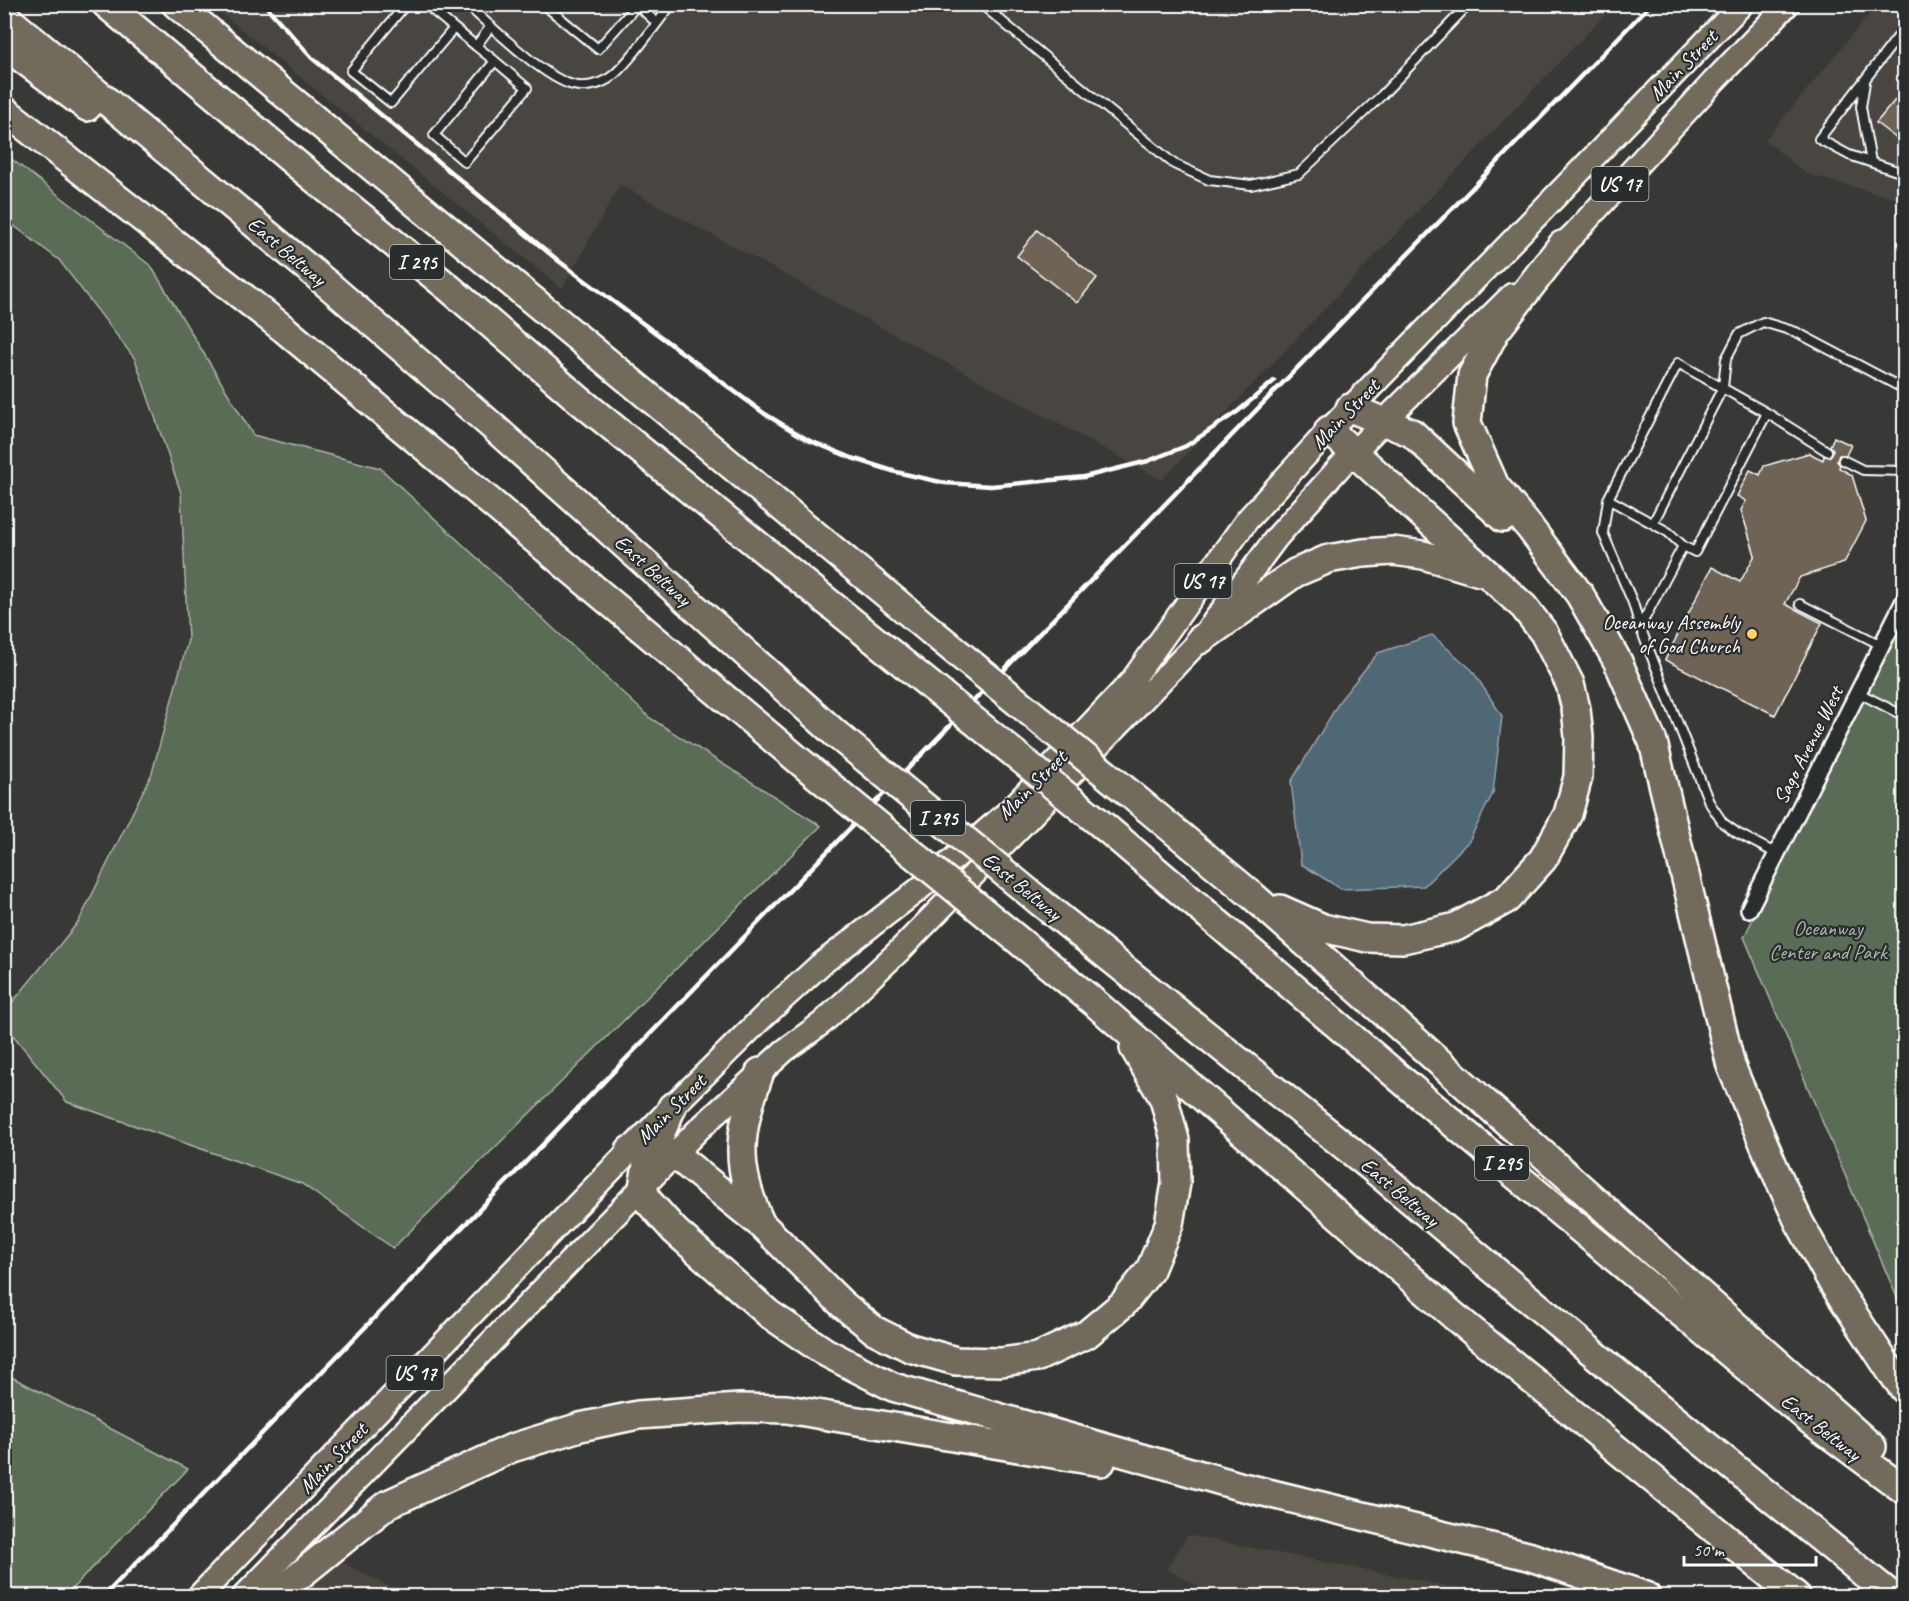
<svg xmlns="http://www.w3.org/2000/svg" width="1909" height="1601" font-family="Caveat,sans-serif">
<rect width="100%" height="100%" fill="#383836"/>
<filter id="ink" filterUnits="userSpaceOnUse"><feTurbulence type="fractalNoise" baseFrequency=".0167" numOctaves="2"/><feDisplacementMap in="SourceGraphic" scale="12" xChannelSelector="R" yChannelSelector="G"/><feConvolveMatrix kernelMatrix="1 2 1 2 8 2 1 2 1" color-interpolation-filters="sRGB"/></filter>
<g filter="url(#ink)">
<path fill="#48453f" d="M211,5H1614L1162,480L620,185L562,289Z
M1877,5H1904V201L1806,174L1765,140Z
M1188,1535L1499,1596H1501H1216L1166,1569Z
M336,1559L409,1596H290Z"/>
<path fill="#5a6c56" stroke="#acb6aa" stroke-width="1.5" d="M5,154L151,266L253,435L380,468L650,718L821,826L393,1248L302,1184L67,1102L9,1030L11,1004L79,921L152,773L188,640L181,493L135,359L59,260L5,219Z
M1904,618V1314L1744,937Z
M4,1373L188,1469L65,1596H5Z"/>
<path fill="#506774" stroke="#96a4ac" stroke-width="1.5" d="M1432,635L1472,670L1502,716L1493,793L1469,841L1424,886L1341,889L1301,864L1291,782L1341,699L1378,653Z"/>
<path fill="#6e6455" stroke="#fff" stroke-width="1.5" d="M1905,88V145L1876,123Z
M1037,230L1097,278L1077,303L1017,256Z
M1834,437L1851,445L1846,455H1839L1837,461L1840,465L1839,468L1852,475L1866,521L1844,563L1800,577L1785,604L1822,623L1775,715L1665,660L1712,567L1740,582L1755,555L1741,510L1746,501L1737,496L1750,470L1760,475L1764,466L1809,453L1823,460L1824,456L1829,457L1832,454L1833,449L1830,446Z"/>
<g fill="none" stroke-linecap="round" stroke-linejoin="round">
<g stroke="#fff" stroke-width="12">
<path id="lane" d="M406,4L351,71L391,103L454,28L425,4
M466,4C491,26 544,78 573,85C584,88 598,85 608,79C625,69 657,22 672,4
M543,4L598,49L638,4
M636,4L657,23
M981,4L1174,164L1209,180L1251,185L1299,174L1382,95L1469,4
M993,14L1001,4
M491,26L476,46L495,61
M454,28L476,46
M1904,29L1819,139L1849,155L1903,173L1904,171
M495,61L527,88L465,162L434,135Z
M1865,82L1861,107L1871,162
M1767,413L1695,552L1683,546L1640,627L1709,802L1723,823L1737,833L1777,854
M1843,460L1863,470L1904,471
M1608,499L1668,532L1683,546
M1653,523L1723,387L1726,359L1739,334L1763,322L1796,332L1904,389
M1800,604L1883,646
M1640,627L1633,603L1603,533L1608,499L1678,363L1767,413L1827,451
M1859,693L1904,716"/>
</g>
<g stroke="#fff" stroke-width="20">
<path id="street" d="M1749,909L1904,601"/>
</g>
<g stroke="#fff" stroke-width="27">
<path id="primary" d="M1550,257L1574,234L1714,81L1788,4
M199,1596L672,1107L764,1016L820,965L918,890L1010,810L1131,682L1247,520L1329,430L1742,4
M244,1596L698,1130L784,1051L822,1023L899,951L1026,821L1200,640L1277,537L1336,471L1383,422L1512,295"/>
</g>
<g stroke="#fff" stroke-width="32">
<path id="highway" d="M106,4L294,162L449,288L578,399L904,664
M176,4L931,631
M4,16L332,288L491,425L837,735
M4,45L87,107
M4,110L284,329L808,768
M1562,245L1495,332L1472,375L1467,423L1495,486L1530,528L1580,595L1618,662L1653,742L1731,1066L1775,1170L1799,1222L1832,1282L1892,1373L1904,1389
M1350,408L1412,433L1503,518
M1200,640L1295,573L1328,559L1363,553L1393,551L1423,555L1480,572
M1130,794L1254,897L1872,1447
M1106,828L1430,1104L1811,1421L1904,1490
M1039,901L1377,1172L1610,1367L1892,1596
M1280,909L1323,928L1367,938L1403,939L1456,927L1507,899L1543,859L1568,814L1578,777L1579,737L1576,709L1570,684L1544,633L1524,607L1329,430
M1007,931L1095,1003L1454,1316L1796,1596
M672,1107L647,1165L643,1187L647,1200L675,1231L769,1314L825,1352L893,1387L1239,1486L1528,1556L1646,1596
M630,1150L653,1149L674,1154L762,1225L842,1304L874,1330L910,1348L956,1361L1001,1362L1038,1357L1087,1334L1123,1304L1150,1270L1169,1224L1176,1183L1175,1140L1164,1099L1134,1048
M760,1222C733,1163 739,1131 760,1072
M274,1596L388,1504L512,1448L580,1427L638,1415L740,1408L787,1409L1101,1462"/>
</g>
<use href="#lane" stroke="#2a2d2e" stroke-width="8"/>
<use href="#street" stroke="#2a2d2e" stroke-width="15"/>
<use href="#primary" stroke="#726b5a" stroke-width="22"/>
<use href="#highway" stroke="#726b5a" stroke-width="27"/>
<path stroke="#fff" stroke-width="4.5" d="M264,4L312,58L560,262L765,414L808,440L852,458L896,472L945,483L991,486L1084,477L1148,461L1186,446L1237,412L1274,381
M104,1596L1651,4"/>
<g stroke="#fff" stroke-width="32" stroke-linecap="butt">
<path id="highway-bridge" d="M931,631L1130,794
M904,664L1106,828
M837,735L1039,901
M808,768L1007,931"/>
</g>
<use href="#highway-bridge" stroke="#726b5a" stroke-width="27"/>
</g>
</g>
<circle fill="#ffd166" stroke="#2a2d2e" stroke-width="2" cx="1752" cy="634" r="6"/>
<g text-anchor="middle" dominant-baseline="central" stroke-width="4.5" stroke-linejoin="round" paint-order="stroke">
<g fill="#2a2d2e" stroke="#bfc0c0" stroke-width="1.5">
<rect x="1591.5" y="167" width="57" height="34" rx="4.5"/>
<rect x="390" y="245" width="54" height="34" rx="4.5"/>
<rect x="1174.5" y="564" width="57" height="34" rx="4.5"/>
<rect x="911" y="801" width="54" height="34" rx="4.5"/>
<rect x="1475" y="1146" width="54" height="34" rx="4.5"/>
<rect x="386.5" y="1356" width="57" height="34" rx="4.5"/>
</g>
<g font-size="20" font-weight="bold" fill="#fff">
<text x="1620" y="184">US 17</text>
<text x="417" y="262">I 295</text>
<text x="1203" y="581">US 17</text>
<text x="938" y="818">I 295</text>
<text x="1502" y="1163">I 295</text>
<text x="415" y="1373">US 17</text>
</g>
<g font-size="21" fill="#fff" stroke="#2a2d2e">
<text transform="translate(1683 65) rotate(-46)">Main Street</text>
<text transform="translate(287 251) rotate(40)">East Beltway</text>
<text transform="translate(1345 414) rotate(-46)">Main Street</text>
<text transform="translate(653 570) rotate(42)">East Beltway</text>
<text transform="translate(1808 745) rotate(-63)">Sago Avenue West</text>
<text transform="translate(1032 785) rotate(-45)">Main Street</text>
<text transform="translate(1022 886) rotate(39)">East Beltway</text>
<text transform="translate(671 1109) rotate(-45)">Main Street</text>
<text transform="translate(1400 1192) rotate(40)">East Beltway</text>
<text transform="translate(1821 1427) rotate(38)">East Beltway</text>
<text transform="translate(333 1458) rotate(-46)">Main Street</text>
</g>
<g font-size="21" fill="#fff" stroke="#2a2d2e" text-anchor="end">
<text x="1740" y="622">Oceanway Assembly<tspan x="1740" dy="24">of God Church</tspan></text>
</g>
<g font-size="21" fill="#acb6aa" stroke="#2a2d2e">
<text x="1828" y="928">Oceanway<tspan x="1828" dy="24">Center and Park</tspan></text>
</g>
</g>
<rect width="1909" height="1601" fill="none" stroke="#2a2d2e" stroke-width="24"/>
<rect x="12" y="12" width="1885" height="1577" fill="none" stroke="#fff" stroke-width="2" filter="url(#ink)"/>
<path d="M1684 1556v9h132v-9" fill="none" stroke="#ffffff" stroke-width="3"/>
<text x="1693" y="1556" font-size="18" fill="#ffffff" stroke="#2a2d2e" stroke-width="4.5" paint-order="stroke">50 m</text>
</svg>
